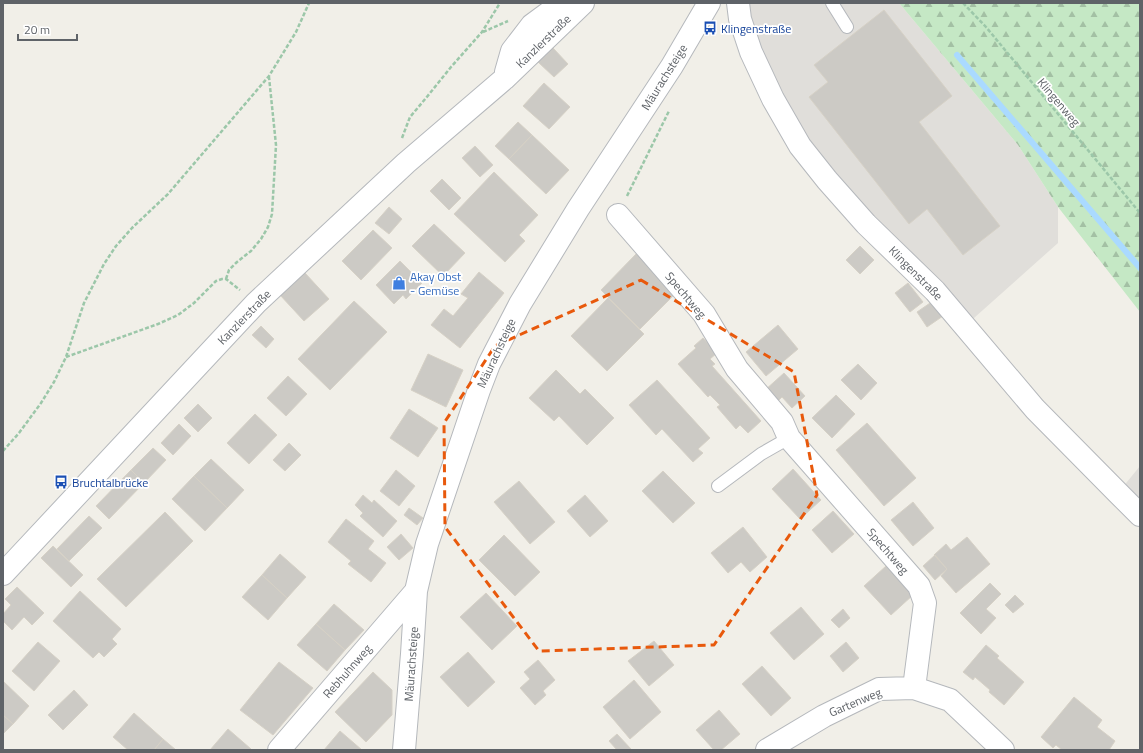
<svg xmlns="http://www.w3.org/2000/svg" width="1143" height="753" font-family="'Titillium Web',sans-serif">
<defs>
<pattern id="forest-firs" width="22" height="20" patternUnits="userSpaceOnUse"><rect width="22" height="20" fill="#c5e8c5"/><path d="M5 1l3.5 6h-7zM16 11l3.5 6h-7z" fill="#a3c0a4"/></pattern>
</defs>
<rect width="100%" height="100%" fill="#f1efe8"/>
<path fill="#e0deda" d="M738,3H899L1018,145L1058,207V243L965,326L800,146Z
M1140,466V515L1118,493Z"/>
<path fill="url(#forest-firs)" d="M899,3H1140V312L1058,207L1018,145Z"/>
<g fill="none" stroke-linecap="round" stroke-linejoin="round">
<path stroke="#aadaff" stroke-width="6" d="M957,55L1140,268"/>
</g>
<path fill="#cccac5" stroke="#d6d1c6" d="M884,10L952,96L919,122L1000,226L963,255L927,209L909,224L809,97L828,82L814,65Z
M553,48L568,64L554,77L538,62Z
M544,83L570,107L549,129L523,106Z
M518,122L532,135L509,159L495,146Z
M532,135L569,170L546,194L509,159Z
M475,146L493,165L480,177L462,158Z
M494,172L538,215L519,235L525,241L505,262L454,214Z
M442,179L461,198L449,210L430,191Z
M389,207L402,219L389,234L375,223Z
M434,224L465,253L443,276L412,246Z
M373,230L392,248L361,280L342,261Z
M860,246L874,260L860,274L846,260Z
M636,254L676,293L640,329L601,290Z
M400,261L422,283L406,299L403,295L394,304L376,285Z
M479,272L504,293L460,348L431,325L444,309L453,316L468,298L461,294Z
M305,273L329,299L304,321L280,295Z
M908,283L923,302L910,312L895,293Z
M608,298L644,334L607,371L571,336Z
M354,301L387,332L330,390L298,359Z
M933,301L943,316L927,327L917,312Z
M778,325L798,349L766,376L746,352Z
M261,326L274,339L266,348L252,335Z
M703,338L717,353L710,359L715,364L712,366L761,421L748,433L740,425L736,429L717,407L720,405L710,395L708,397L678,364L696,348L694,346Z
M428,354L463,370L446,407L411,390Z
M858,364L877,383L861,400L841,380Z
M556,370L580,394L585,389L614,418L587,445L559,416L554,421L529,398Z
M784,373L805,396L792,408L782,397L776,403L764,391Z
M288,376L307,394L286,416L267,398Z
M657,380L710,438L698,449L703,453L693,462L662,429L656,435L629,405Z
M836,395L855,414L832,438L812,418Z
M198,404L212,418L198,432L184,418Z
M409,409L438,428L418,457L390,438Z
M255,414L277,435L249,464L227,443Z
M867,423L916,478L884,506L836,450Z
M179,424L191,436L173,455L161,443Z
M289,443L301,455L285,471L273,460Z
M153,448L166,460L144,483L131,470Z
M211,459L244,490L227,508L194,476Z
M793,469L821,500L800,519L772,489Z
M131,470L144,483L109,519L96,506Z
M396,470L415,486L399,506L380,491Z
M663,471L695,503L673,523L642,491Z
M194,476L227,508L205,531L172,499Z
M519,481L555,522L530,544L494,502Z
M363,495L372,503L374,500L397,521L383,537L360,516L363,513L355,505Z
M585,495L608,521L590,537L567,511Z
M913,502L934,528L913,546L891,520Z
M409,508L423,518L417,525L404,515Z
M833,511L854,534L832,553L812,530Z
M165,512L193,541L126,607L97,579Z
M89,516L102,528L69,561L57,549Z
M346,519L374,541L368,549L386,563L371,582L348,564L351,561L328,542Z
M743,527L767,557L750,572L741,562L728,573L711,553Z
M401,534L413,548L399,560L387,547Z
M504,535L540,572L515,596L479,560Z
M967,537L990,564L956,593L941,576L947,569L934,555L946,544L951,550Z
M53,546L83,575L71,587L41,558Z
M280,554L306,577L287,598L262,575Z
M935,555L947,569L935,580L923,566Z
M886,566L913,595L891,615L864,586Z
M262,575L287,598L268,620L242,597Z
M990,583L1001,594L986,609L996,618L981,634L960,613Z
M17,587L44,613L32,625L24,617L12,630L3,621V614L11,605L5,599Z
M80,591L121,629L112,639L117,644L104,657L99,652L93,658L53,621Z
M486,593L517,626L492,650L460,617Z
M1015,595L1024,604L1013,613L1005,605Z
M334,604L364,630L345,650L316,624Z
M801,607L824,634L794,660L770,633Z
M843,609L850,618L839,628L831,620Z
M316,624L345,650L327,671L297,645Z
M654,641L674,665L649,686L628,661Z
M38,642L60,661L34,691L12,671Z
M846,642L859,658L843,672L830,656Z
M986,645L999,656L997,658L1024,682L1004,705L989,692L990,690L975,677L973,680L963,672Z
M468,652L495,682L468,707L440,677Z
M538,660L555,680L543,691L546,695L535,705L520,688L530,679L524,672Z
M279,662L313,688L273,735L240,710Z
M762,666L791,698L771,716L742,684Z
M373,672L392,690V715L366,742L335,712Z
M634,680L661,712L630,739L603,707Z
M3,681L29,706L13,724L3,715Z
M74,690L88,705L63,730L48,715Z
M1074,697L1102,720L1097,727L1115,741L1109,750H1062L1056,745L1053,748L1041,737Z
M719,710L740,734L721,750H714L696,730Z
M134,713L163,739L154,750H128L113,737Z
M3,715L13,724L3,734Z
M228,729L251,749L250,750H210Z
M340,731L362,750H324Z
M617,734L631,749L629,750H617L609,741Z
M163,739L176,750H154Z"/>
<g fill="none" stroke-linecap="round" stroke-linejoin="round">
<g stroke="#b5b8bc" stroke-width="14">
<path id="service" d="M832,3L847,27
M718,486L761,454L789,438"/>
</g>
<g stroke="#b5b8bc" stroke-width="24">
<path id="minor" d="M738,3L740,19L751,52L773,99L800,146L827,180L866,224L935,291L1035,409L1118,493L1140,515
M506,72L512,51L532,25L562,3
M618,215L704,314L737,369L782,422L789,438L919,586L925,603L914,688
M3,574L256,303L406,163L504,79L583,3
M279,750L416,591
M404,750L412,654L416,591L427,544L479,390L489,364L520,304L578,209L672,66L709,3
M767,750L824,716L879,689L914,688L950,700L1003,750"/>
</g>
<path stroke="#9cc7a9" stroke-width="2.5" stroke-dasharray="4 2" stroke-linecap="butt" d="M963,3L986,27L1140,213
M483,32L508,21
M402,138L410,117L426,98L451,67L482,32L500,3
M627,196L669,111
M226,279L229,270L237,262L251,251L261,239L268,227L272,214L276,145L269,77
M66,357L158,324L178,315L194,303L216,281L222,279H226L240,290
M3,451L19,433L41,403L54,382L66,357L84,303L104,264L116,246L132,228L168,194L269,76L296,32L309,3"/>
<use href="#service" stroke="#fff" stroke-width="12"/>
<use href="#minor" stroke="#fff" stroke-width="22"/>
</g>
<path fill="none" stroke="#e8590c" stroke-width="3" stroke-dasharray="8 5" stroke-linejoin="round" d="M641,280L794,372L817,495L714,645L539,651L445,527L444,423L495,346Z"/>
<defs>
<g id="bus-bare" transform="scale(1.08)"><path d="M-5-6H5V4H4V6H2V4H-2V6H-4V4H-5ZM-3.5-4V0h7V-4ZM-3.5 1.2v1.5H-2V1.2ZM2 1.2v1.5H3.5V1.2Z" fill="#1a4fb4" stroke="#fff" stroke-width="2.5" paint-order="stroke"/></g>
<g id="shop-bare" transform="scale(1.08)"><path d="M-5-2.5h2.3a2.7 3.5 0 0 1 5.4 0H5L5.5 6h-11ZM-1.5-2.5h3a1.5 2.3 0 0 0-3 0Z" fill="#3f7fe0" stroke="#fff" stroke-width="2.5" paint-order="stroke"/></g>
</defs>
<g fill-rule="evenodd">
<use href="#bus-bare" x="710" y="28"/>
<use href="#shop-bare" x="399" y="283"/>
<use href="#bus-bare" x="61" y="482"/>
</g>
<g text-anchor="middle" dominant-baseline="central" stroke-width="3.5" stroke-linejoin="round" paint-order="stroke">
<g font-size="12" fill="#164399" stroke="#fff" text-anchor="start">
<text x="721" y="28">Klingenstraße</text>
<text x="72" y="482">Bruchtalbrücke</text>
</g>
<g font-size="12" fill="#5f6368" stroke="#fff">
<text transform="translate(543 41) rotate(-44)">Kanzlerstraße</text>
<text transform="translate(664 77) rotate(-58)">Mäurachsteige</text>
<text transform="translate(1059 102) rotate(50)">Klingenweg</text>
<text transform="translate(916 273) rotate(45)">Klingenstraße</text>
<text transform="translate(686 295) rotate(50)">Spechtweg</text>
<text transform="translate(244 317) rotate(-46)">Kanzlerstraße</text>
<text transform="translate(496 353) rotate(-65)">Mäurachsteige</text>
<text transform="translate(888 551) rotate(49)">Spechtweg</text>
<text transform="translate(411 664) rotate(-86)">Mäurachsteige</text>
<text transform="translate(347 671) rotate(-49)">Rebhuhnweg</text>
<text transform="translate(855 702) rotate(-23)">Gartenweg</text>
</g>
<g font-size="12" fill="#366cbe" stroke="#fff" text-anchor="start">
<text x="410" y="276">Akay Obst<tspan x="410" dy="14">- Gemüse</tspan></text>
</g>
</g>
<rect width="1143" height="753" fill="none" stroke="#5f6368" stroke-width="8"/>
<path d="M18 34v6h59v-6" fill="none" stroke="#5f6368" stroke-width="2"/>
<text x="24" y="34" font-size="12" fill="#5f6368" stroke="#ffffff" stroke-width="3" paint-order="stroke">20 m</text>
</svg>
